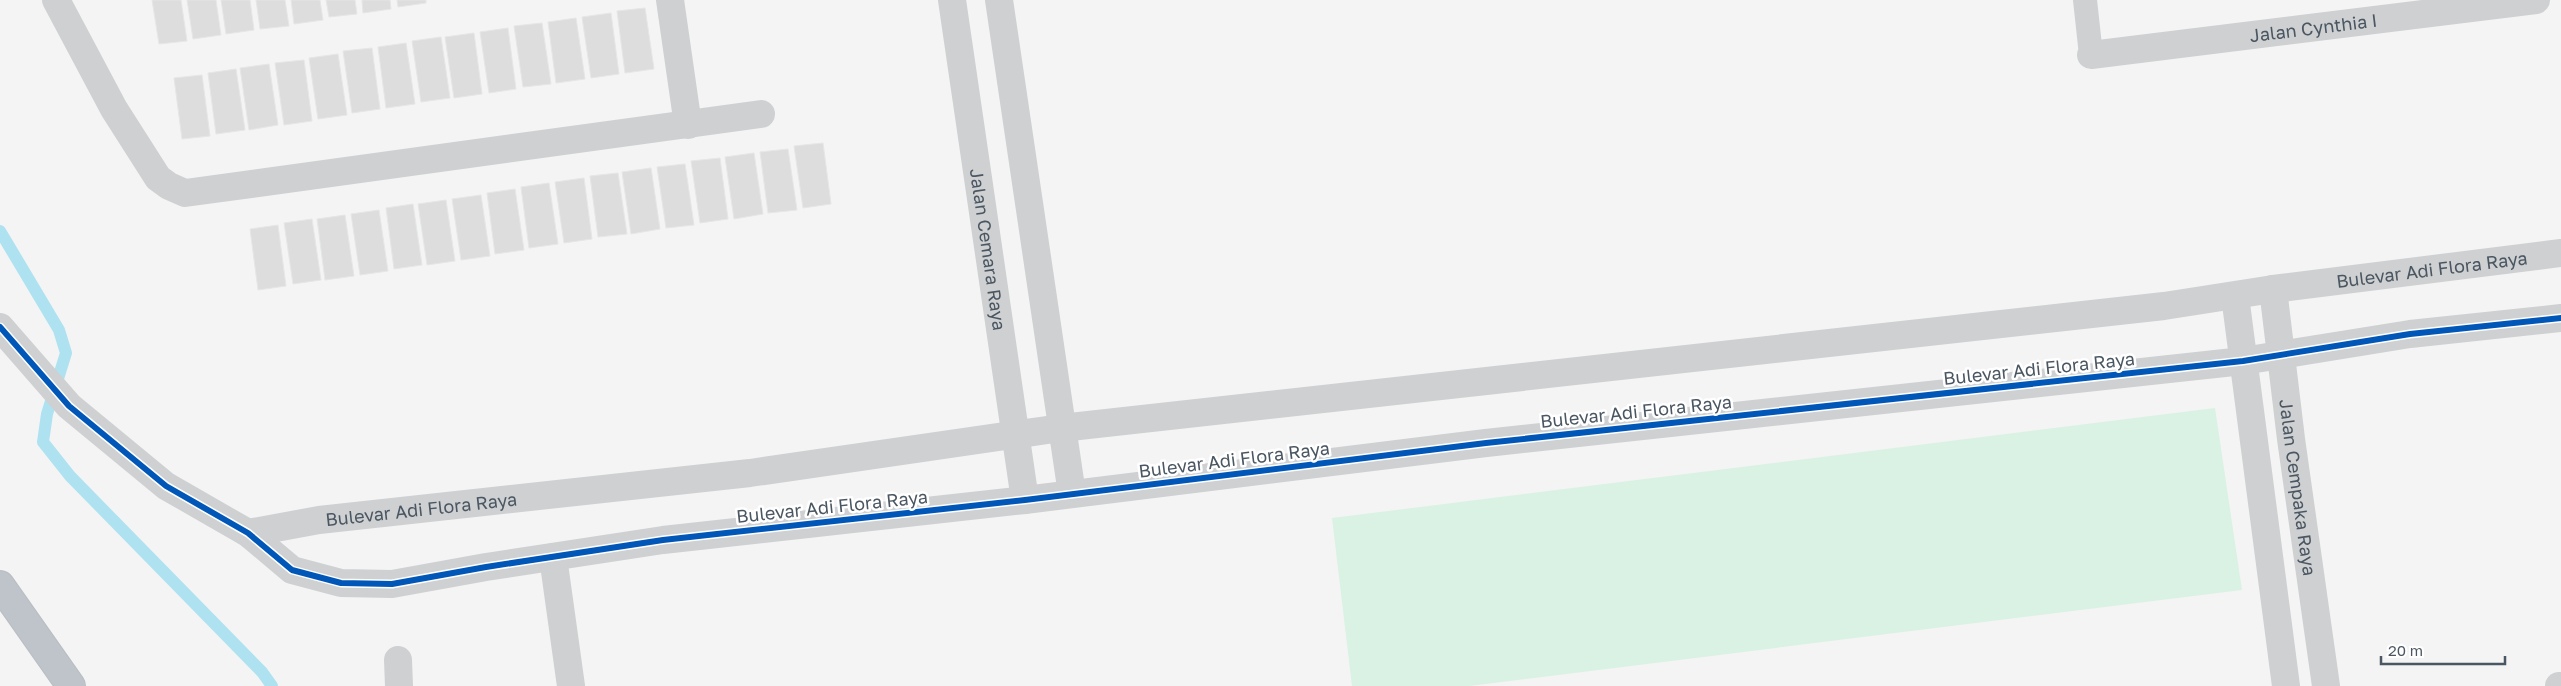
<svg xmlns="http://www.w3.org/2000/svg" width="2561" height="686" font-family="'Golos Text',sans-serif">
<rect width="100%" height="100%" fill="#f4f4f4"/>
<path fill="#d9f2e3" d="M2215,408L2242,590L1469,686H1352L1332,518Z"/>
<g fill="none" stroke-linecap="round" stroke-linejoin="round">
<path stroke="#aee2f0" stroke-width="12" d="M0,231L59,330L66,353L47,414L43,442L70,476L262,672L272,686"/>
</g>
<path fill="#ddddde" stroke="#e5e6e7" d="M152,0H181L187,41L159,44Z
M187,0H216L221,35L193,39Z
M221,0H250L254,30L226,34Z
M256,0H285L289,26L260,29Z
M291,0H320L323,20L294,24Z
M326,0H355L357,14L329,17Z
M362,0H390L391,9L363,13Z
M397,0H426V3L398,7Z
M645,8L654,69L625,73L617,11Z
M611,13L619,74L591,78L582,17Z
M576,18L585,79L556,83L548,22Z
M542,23L551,84L523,87L514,26Z
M508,28L516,89L489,93L480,32Z
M474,33L482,94L454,98L445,37Z
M441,37L450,98L421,102L412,41Z
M406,43L415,104L386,108L378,47Z
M372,48L380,109L352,113L343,51Z
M338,54L347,115L318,119L309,58Z
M304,60L312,121L284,125L275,63Z
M269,64L278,125L249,130L240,68Z
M236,69L245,130L216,134L208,73Z
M202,75L210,136L182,139L174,78Z
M823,143L831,204L803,208L794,146Z
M788,149L797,210L768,213L760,152Z
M754,153L763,214L734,219L725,157Z
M720,158L728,219L700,223L691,161Z
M685,164L694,225L666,228L657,167Z
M651,168L660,229L631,234L622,172Z
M618,173L627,234L598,237L590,176Z
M584,178L592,239L564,243L555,182Z
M549,183L558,244L529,248L521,187Z
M515,189L524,250L495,254L487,193Z
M481,195L490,256L461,260L452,199Z
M446,200L455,261L427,265L418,204Z
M413,204L422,265L394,269L386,208Z
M379,210L388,271L360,275L351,214Z
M345,215L354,276L325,280L317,219Z
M312,219L321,280L293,284L284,223Z
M278,225L286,286L258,290L250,229Z"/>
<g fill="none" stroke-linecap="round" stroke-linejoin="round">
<g stroke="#b9bec3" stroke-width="30">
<path id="highway" d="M0,585L71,686"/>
</g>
<path stroke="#ced0d2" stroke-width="24" d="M2085,0L2091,55"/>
<g stroke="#ced0d2" stroke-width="28">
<path d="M56,0L114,109L158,178L169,186L185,193L761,114"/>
<path d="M670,0L688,125"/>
<path id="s1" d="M952,0L1025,500"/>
<path d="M999,0L1072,494"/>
<path id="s2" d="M2091,55L2536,0"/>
<path id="s3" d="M2273,289L2291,439L2326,686"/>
<path d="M2235,296L2286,686"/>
<path d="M0,327L69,406L166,486L248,533L292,570L341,583L392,584L486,567L663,540L1025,500L1486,443L2243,361L2410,334L2561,318"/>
<path id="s4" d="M248,533L319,520L750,473L1061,428L2164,306L2273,289L2561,253"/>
<path d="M553,557L571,686"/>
<path d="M398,660L399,686"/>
<path d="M2559,686H2561"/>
</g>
<use href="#highway" stroke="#bec4c9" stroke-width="28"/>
<g stroke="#fff" stroke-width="9">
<path id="cycleway" d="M0,327L69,406L166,486L248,533L292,570L341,583L392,584L486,567L663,540L1025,500L1486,443L2243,361L2410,334L2561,318"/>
</g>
<use href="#cycleway" stroke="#0057b8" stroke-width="6"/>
</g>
<g text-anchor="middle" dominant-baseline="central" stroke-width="5" stroke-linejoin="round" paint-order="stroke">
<g font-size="18" fill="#4a5661" stroke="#fff">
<text stroke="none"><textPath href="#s2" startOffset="224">Jalan Cynthia I</textPath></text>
<text stroke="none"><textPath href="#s1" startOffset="252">Jalan Cemara Raya</textPath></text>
<text stroke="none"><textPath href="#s4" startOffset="2200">Bulevar Adi Flora Raya</textPath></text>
<text transform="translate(2039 368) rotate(-6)">Bulevar Adi Flora Raya</text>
<text transform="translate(1636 411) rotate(-6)">Bulevar Adi Flora Raya</text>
<text transform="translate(1234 459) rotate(-7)">Bulevar Adi Flora Raya</text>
<text stroke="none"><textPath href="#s3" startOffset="200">Jalan Cempaka Raya</textPath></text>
<text transform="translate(832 506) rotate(-6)">Bulevar Adi Flora Raya</text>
<text stroke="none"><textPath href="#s4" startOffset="175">Bulevar Adi Flora Raya</textPath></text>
</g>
</g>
<path d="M2381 656v8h124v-8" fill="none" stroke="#4a5661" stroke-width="2.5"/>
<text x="2388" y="656" font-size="15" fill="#4a5661" stroke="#ffffff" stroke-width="4" paint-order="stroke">20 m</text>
</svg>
